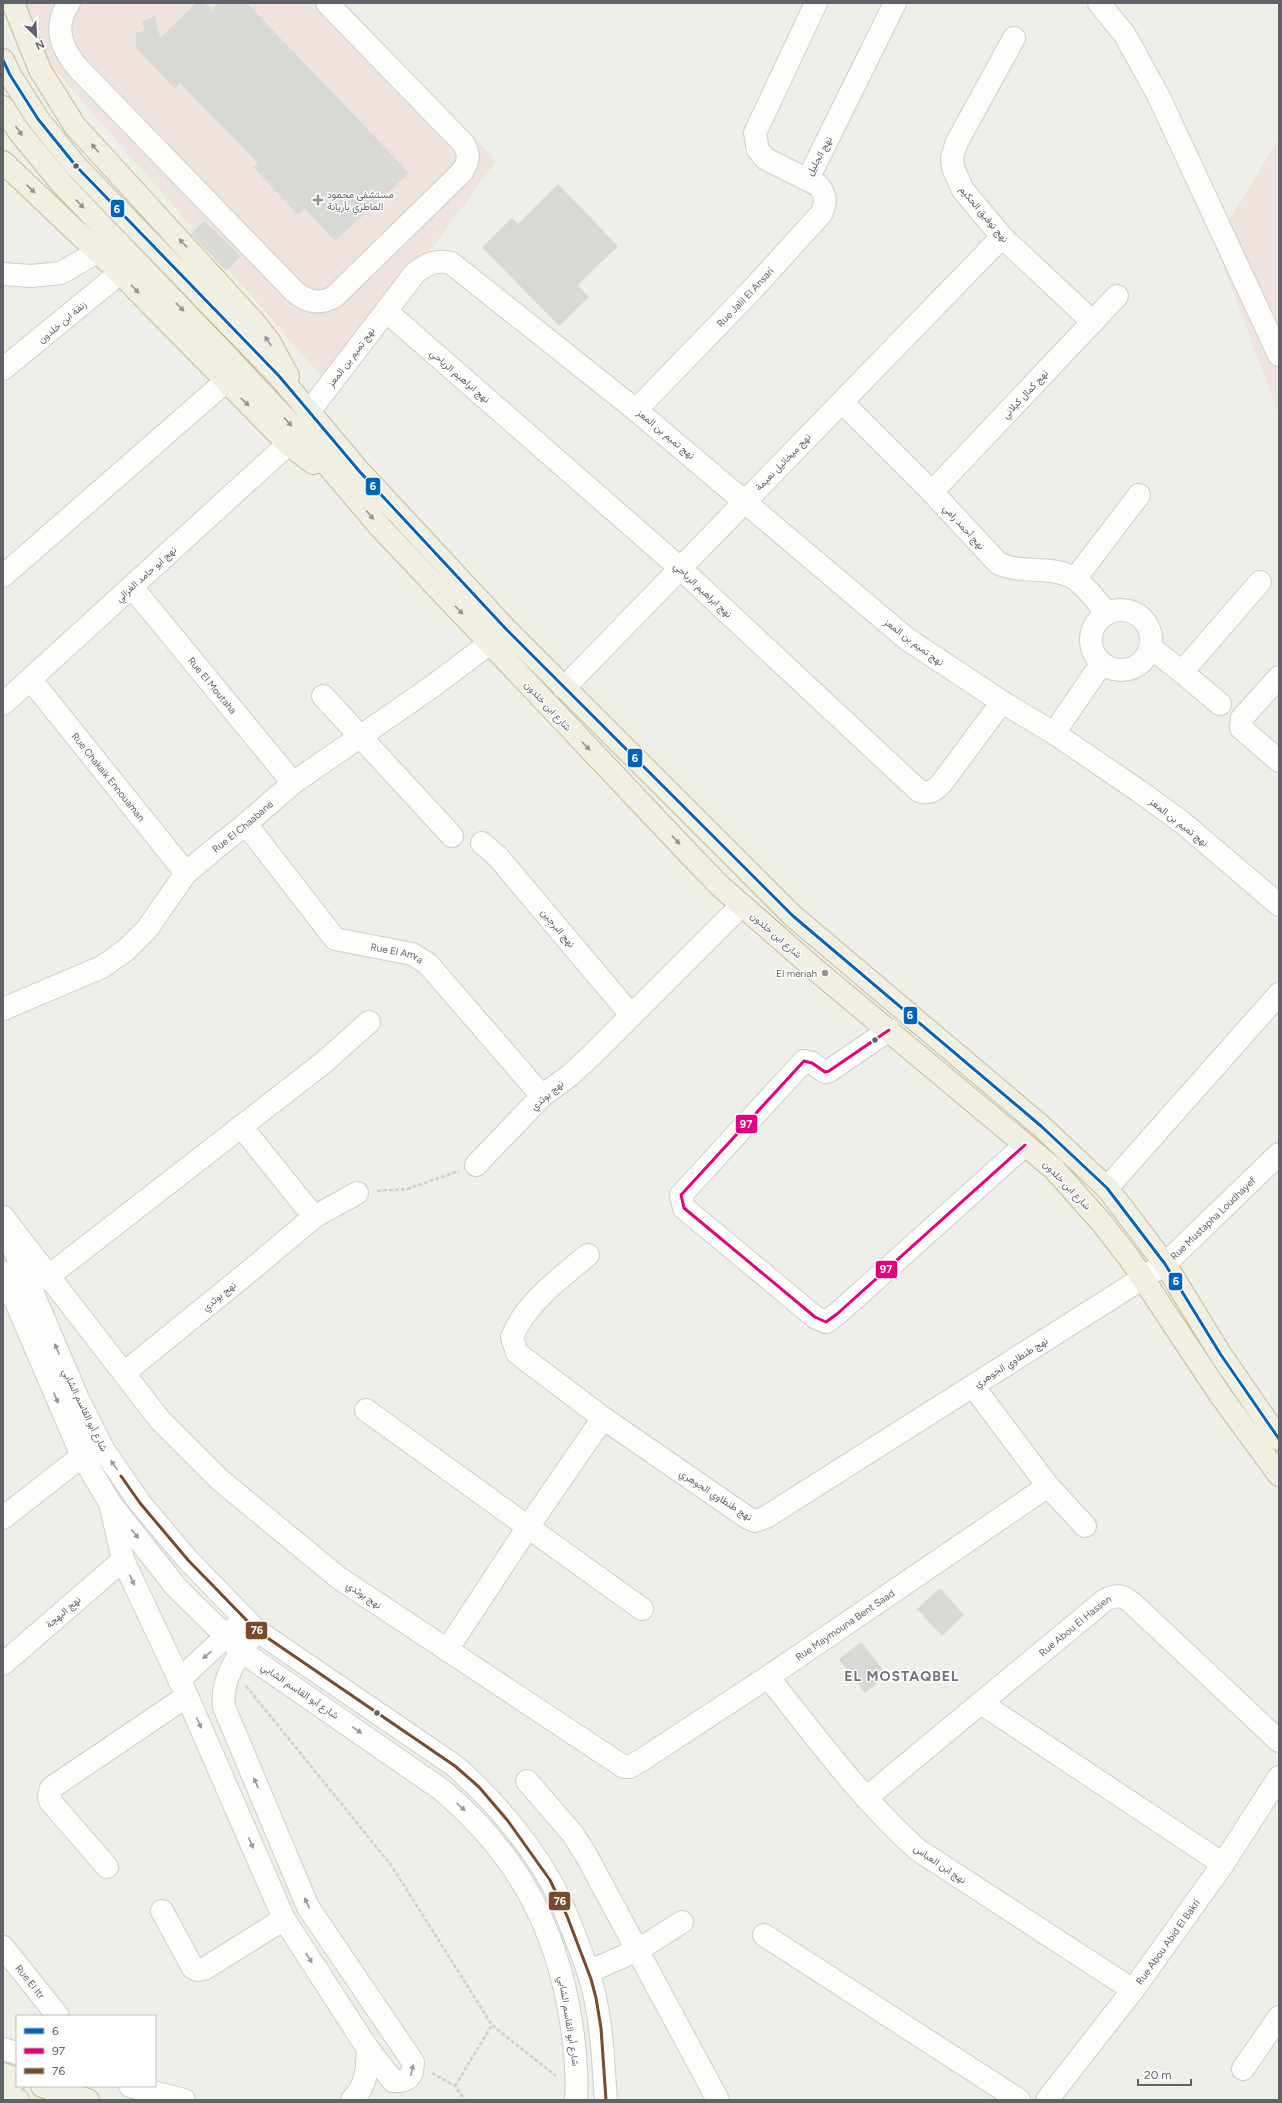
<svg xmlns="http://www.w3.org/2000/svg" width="1282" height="2103" font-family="Figtree,Vazirmatn,sans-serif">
<rect width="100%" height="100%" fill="#efefea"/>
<path fill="#eee3df" d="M27,3H345L496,161L440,238L326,382L64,80L47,58L23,11Z
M1279,138V414L1215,244Z"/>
<path fill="#d8d8d5" d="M196,3H205L211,10L219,3H247L409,173L335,241L305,209L298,215L253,167L258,163L180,83L175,89L136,48V33L145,31L142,22L155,16L160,38Z
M558,184L618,246L578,285L589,297L559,326L482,247L512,218L518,224Z
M204,221L241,256L226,271L191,234Z
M940,1588L964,1615L942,1636L917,1609Z
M861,1642L884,1671L874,1680L877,1684L865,1693L839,1659Z"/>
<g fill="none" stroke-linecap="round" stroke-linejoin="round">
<g stroke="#cccdcc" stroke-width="24">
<g id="minor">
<path d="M69,3C53,26 61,48 78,68L295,292C308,302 318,305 334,297L462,172C469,161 470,154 463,143L327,3"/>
<path d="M1099,3L1125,35L1159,97L1279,355"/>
<path d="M1014,38L957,142L952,157L953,168L963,190L1002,237L1093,322"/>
<path d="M808,179L895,3"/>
<path d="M3,274L31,276L61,273L97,252"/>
<path d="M386,311L680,568L919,791C929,794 934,791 941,784L1002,702"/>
<path d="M3,369L120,273"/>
<path d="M842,402L932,492L998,563C1021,575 1053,564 1075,579C1087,587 1097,602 1107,613"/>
<path id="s1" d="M636,410L750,292L821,214C827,202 826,195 818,185L766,159L758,150L755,133L816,3"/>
<path d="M308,413L415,273C427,264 436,259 451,263L636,410L907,639L1002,702L1054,733L1139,791L1183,823L1279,905"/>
<path d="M932,492L1117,296"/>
<path d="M3,576L225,382"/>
<path d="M1075,579L1139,495"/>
<path id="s2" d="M132,587L293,783"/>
<circle cx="1121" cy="640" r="30"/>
<path d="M1151,648L1182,672"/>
<path d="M1279,677L1242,718L1241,728L1279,761"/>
<path id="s3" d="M31,680L186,873"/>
<path d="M564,688L1002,237"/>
<path d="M323,696L452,836"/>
<path d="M3,704L288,444"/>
<path d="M1220,704L1182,672L1260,582"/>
<path d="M1054,733L1102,663"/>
<path id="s4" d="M246,824L335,939L412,954L428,964L542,1096"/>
<path d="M482,843L498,857L631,1015"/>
<path id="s5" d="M3,1009L102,967L126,950L147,929L186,873L217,847L246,824L293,783L433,686L490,643"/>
<path d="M889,1030L829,1071L825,1072L812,1063L804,1061L681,1195L684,1208L815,1317L826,1322L837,1314L1025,1145"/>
<path d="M241,1126L314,1217"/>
<path d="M476,1165L542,1096L569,1076L592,1055L742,905"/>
<path d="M1107,1188L1279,994"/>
<path id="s6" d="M3,1217L160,1420L220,1480L339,1578L624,1767H629L640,1761L768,1677L1048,1486"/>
<path d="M8,1235L78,1399L103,1449L140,1503L188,1560L256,1630L455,1766C492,1799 525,1837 550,1880C562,1901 571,1926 580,1949C586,1965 592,1981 595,1998C603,2032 603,2066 606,2100"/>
<path d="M588,1255C560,1278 526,1303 512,1337L517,1353L603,1418"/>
<path d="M3,1272L82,1456L110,1503L176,1587L241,1651L442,1790C516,1853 556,1925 571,2021C575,2048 578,2073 576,2100"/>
<path d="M36,1281L50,1275L287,1091L323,1063L369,1022"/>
<path d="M124,1373L251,1270L314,1217L357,1193"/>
<path d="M973,1386L1048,1486L1085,1526"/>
<path d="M366,1410L528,1527L447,1650"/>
<path d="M110,1503L123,1560L187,1696L284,1919L368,2049L393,2081C408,2082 413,2077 413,2062L308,1907L224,1707C220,1678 240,1653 256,1630"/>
<path d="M3,1518L82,1456"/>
<path id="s7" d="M642,1609L528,1527L603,1418L748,1518L755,1521L766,1517L1165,1264L1279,1154"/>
<path d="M3,1664L123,1560"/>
<path d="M768,1677C816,1737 861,1799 918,1850L1133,1990"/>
<path d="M179,1680L237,1626"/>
<path d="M981,1703L1223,1864"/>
<path d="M527,1781L572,1833L586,1855L718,2100"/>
<path id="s8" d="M866,1798L1105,1600C1117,1594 1122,1595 1132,1603L1279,1741"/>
<path d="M107,1867L50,1801L49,1797L51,1788L187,1696"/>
<path d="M162,1911L193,1968L198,1970L204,1969L284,1919"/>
<path d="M764,1935L1019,2100"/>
<path id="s9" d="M3,1947L58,2016"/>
<path d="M588,1972L638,1950L682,1922"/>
<path d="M3,2049L17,2053"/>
<path d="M1243,2069L1279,2017"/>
<path d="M130,2086L184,2100"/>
<path d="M352,2100C367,2085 367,2069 368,2049"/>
<path id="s10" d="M1047,2100L1133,1990L1223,1864L1279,1777"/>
</g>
</g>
<g stroke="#c8bc96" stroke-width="24">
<path id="highway" d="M13,3L40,70L75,126L254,322L269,341L288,376
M3,60L10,75L38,119L76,166L279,376L360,472L506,629L793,916L1041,1126L1107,1188L1165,1264L1221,1355L1279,1439
M3,107L20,133L62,184L225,354L312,447L381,528L691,856L720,886L817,971L1054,1169L1102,1223L1130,1259L1221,1396L1279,1475
M3,162L120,273L288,444L313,463
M3,2074L17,2079
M42,2086L88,2100
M3,2095L18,2100"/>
</g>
<path stroke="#cbd1ce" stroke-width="2.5" stroke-dasharray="4 2" stroke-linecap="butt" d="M377,1191L407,1189L459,1171
M246,1686L391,1865L492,2025L556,2076
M432,2073L455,2086L465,2100
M455,2086L492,2025"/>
<use href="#minor" stroke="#fdfdfc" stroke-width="22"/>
<use href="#highway" stroke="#f1eee2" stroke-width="22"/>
<g stroke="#fff" stroke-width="6">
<path id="bus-1" d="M3,60L10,75L38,119L76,166L279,376L360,472L506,629L793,916L1041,1126L1107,1188L1165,1264L1221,1355L1279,1439"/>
</g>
<g stroke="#fff" stroke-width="6">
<path id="bus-2" d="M889,1030L829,1071L825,1072L812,1063L804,1061L681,1195L684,1208L815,1317L826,1322L837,1314L1025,1145"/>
</g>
<g stroke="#fff" stroke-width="6">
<path id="bus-3" d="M121,1476L140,1503L188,1560L256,1630L455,1766L479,1787L508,1821L550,1880L567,1916L591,1979L596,1998L601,2028L606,2100"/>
</g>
<use href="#bus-1" stroke="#0065bd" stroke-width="3"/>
<use href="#bus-2" stroke="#e5007d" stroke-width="3"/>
<use href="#bus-3" stroke="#7a4b2a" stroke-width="3"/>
</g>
<defs><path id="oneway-solid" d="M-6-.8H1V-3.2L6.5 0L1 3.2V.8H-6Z"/></defs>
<g fill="#919393">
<use href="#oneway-solid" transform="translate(19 131) rotate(55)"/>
<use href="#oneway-solid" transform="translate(95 148) rotate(-131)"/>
<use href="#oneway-solid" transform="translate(31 189) rotate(44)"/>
<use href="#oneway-solid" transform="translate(80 204) rotate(47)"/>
<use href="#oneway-solid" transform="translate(183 243) rotate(-133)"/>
<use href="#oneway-solid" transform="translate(135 289) rotate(46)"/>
<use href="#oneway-solid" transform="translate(180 307) rotate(46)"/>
<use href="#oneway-solid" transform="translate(268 341) rotate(-124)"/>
<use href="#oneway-solid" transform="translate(245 402) rotate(44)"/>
<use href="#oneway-solid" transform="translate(288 422) rotate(48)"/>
<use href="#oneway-solid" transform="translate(370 515) rotate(49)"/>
<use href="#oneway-solid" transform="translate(459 610) rotate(46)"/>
<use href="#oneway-solid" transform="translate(586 746) rotate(46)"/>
<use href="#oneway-solid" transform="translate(676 840) rotate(47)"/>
</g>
<g fill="#96989c">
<use href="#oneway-solid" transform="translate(57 1349) rotate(-113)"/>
<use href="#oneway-solid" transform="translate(56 1398) rotate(67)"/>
<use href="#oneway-solid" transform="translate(114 1465) rotate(-125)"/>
<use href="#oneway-solid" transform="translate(135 1534) rotate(52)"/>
<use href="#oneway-solid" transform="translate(132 1580) rotate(65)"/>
<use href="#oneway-solid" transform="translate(207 1655) rotate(139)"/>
<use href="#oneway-solid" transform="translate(199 1723) rotate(66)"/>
<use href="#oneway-solid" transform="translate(357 1730) rotate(35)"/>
<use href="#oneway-solid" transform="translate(256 1783) rotate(-113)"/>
<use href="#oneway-solid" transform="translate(461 1807) rotate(42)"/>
<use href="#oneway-solid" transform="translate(251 1843) rotate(66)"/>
<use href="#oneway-solid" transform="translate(307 1903) rotate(-115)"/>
<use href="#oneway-solid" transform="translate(309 1958) rotate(57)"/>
<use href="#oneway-solid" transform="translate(412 2070) rotate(-77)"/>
</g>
<g fill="#5e6269" stroke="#fff" stroke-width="1.5">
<circle cx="76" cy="166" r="3.5"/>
<circle cx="875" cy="1040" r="3.5"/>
<circle cx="377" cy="1713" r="3.5"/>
</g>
<g fill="#919396" stroke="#fff" stroke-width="1.5">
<path d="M316 194h4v4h4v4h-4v4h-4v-4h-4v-4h4z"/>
<circle cx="825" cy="973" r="4"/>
</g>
<g text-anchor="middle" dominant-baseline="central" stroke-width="3" stroke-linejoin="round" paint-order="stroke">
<g font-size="10" fill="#5e6269" stroke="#fff">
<text transform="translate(819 156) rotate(-61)">نهج الجليل</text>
<text transform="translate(984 214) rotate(50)">نهج توفيق الحكيم</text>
<text stroke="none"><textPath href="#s1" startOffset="157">Rue Jalil El Ansari</textPath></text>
<text transform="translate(62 322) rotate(-40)">زنقة ابن خلدون</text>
<text transform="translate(351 357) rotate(-53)">نهج تميم بن المعز</text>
<text transform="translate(460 376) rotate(41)">نهج ابراهيم الرياحي</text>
<text transform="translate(1025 394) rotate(-47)">نهج كمال كيلاني</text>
<text transform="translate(666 434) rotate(40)">نهج تميم بن المعز</text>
<text transform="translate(783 462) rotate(-46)">نهج ميخائيل نعيمة</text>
<text transform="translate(964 527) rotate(48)">نهج أحمد رامي</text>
<text transform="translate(146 574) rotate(-42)">نهج ابو حامد الغزالي</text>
<text transform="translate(703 590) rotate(43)">نهج ابراهيم الرياحي</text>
<text transform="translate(914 642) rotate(37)">نهج تميم بن المعز</text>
<text stroke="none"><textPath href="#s2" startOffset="127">Rue El Moutaha</textPath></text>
<text transform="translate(548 706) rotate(47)">شارع ابن خلدون</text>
<text stroke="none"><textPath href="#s3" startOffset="124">Rue Chakaik Ennouaman</textPath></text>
<text transform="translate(1179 822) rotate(38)">نهج تميم بن المعز</text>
<text stroke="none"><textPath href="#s5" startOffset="308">Rue El Chaabane</textPath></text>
<text transform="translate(558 928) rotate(50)">نهج البرجين</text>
<text transform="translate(776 935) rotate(41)">شارع ابن خلدون</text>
<text stroke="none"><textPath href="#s4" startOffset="209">Rue El Amra</textPath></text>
<text transform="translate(547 1095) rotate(-41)">نهج بوثدي</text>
<text transform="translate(1067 1185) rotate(46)">شارع ابن خلدون</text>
<text stroke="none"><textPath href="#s7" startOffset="1007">Rue Mustapha Loudhayef</textPath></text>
<text transform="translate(219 1296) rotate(-39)">نهج بوثدي</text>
<text transform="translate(1011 1362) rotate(-32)">نهج طنطاوي الجوهري</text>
<text transform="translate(85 1410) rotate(64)">شارع أبو القاسم الشابي</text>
<text transform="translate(716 1495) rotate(33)">نهج طنطاوي الجوهري</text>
<text transform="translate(364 1595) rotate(34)">نهج بوثدي</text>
<text transform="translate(63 1612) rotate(-41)">نهج البهجة</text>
<text stroke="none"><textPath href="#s6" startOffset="1101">Rue Maymouna Bent Saad</textPath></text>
<text stroke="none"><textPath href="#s8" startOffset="271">Rue Abou El Hassen</textPath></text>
<text transform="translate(300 1691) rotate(34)">شارع أبو القاسم الشابي</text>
<text transform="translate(940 1864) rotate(34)">نهج ابن العباس</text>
<text stroke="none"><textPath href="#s10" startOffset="199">Rue Abou Abid El Bakri</textPath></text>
<text stroke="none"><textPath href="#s9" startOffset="44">Rue El Itr</textPath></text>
<text transform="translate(569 2021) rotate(81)">شارع أبو القاسم الشابي</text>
</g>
<g font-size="10" fill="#5e6269" stroke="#fff" text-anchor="start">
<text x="327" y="194">مستشفى محمود<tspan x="327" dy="12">الماطري بأريانة</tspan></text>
<text x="817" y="973" text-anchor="end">El meriah</text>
</g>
<g font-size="14" font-weight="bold" letter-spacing="1" fill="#6f747b" stroke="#fff">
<text x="902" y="1676">EL MOSTAQBEL</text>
</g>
</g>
<g stroke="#fff" stroke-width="1.5">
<rect x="110" y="199" width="15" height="19" rx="4" fill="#0065bd"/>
<rect x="365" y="477" width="16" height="19" rx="4" fill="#0065bd"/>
<rect x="627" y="748" width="16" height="20" rx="4" fill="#0065bd"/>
<rect x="903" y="1006" width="15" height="19" rx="4" fill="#0065bd"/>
<rect x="735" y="1114" width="23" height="20" rx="4" fill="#e5007d"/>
<rect x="875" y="1260" width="23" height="19" rx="4" fill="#e5007d"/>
<rect x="1168" y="1272" width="15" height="19" rx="4" fill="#0065bd"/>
<rect x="245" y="1621" width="23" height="19" rx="4" fill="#7a4b2a"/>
<rect x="548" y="1891" width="23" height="20" rx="4" fill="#7a4b2a"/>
</g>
<g font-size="11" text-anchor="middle" font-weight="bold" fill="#fff">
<text x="117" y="213">6</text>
<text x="373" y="490">6</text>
<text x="635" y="762">6</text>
<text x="910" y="1019">6</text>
<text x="746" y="1128">97</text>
<text x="886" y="1273">97</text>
<text x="1176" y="1285">6</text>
<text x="257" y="1634">76</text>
<text x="560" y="1905">76</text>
</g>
<rect width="1282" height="2103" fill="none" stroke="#5e6269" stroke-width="8"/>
<rect x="16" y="2015" width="140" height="72" fill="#ffffff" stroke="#bfc0c3"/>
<rect x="24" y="2028" width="20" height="6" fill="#0065bd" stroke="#bfc0c3"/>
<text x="52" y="2035" font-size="12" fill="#5e6269">6</text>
<rect x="24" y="2048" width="20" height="6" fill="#e5007d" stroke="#bfc0c3"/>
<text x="52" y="2055" font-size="12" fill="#5e6269">97</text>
<rect x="24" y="2068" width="20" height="6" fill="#7a4b2a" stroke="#bfc0c3"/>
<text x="52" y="2075" font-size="12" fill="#5e6269">76</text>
<g transform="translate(36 36) rotate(156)" stroke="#ffffff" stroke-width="3" paint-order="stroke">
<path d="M0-3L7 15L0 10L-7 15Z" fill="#5e6269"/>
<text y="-6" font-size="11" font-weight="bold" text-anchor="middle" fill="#5e6269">N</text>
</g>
<path d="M1138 2079v6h53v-6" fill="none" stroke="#5e6269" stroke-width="2"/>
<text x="1144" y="2079" font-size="12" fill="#5e6269" stroke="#ffffff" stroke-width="3" paint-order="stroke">20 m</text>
</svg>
